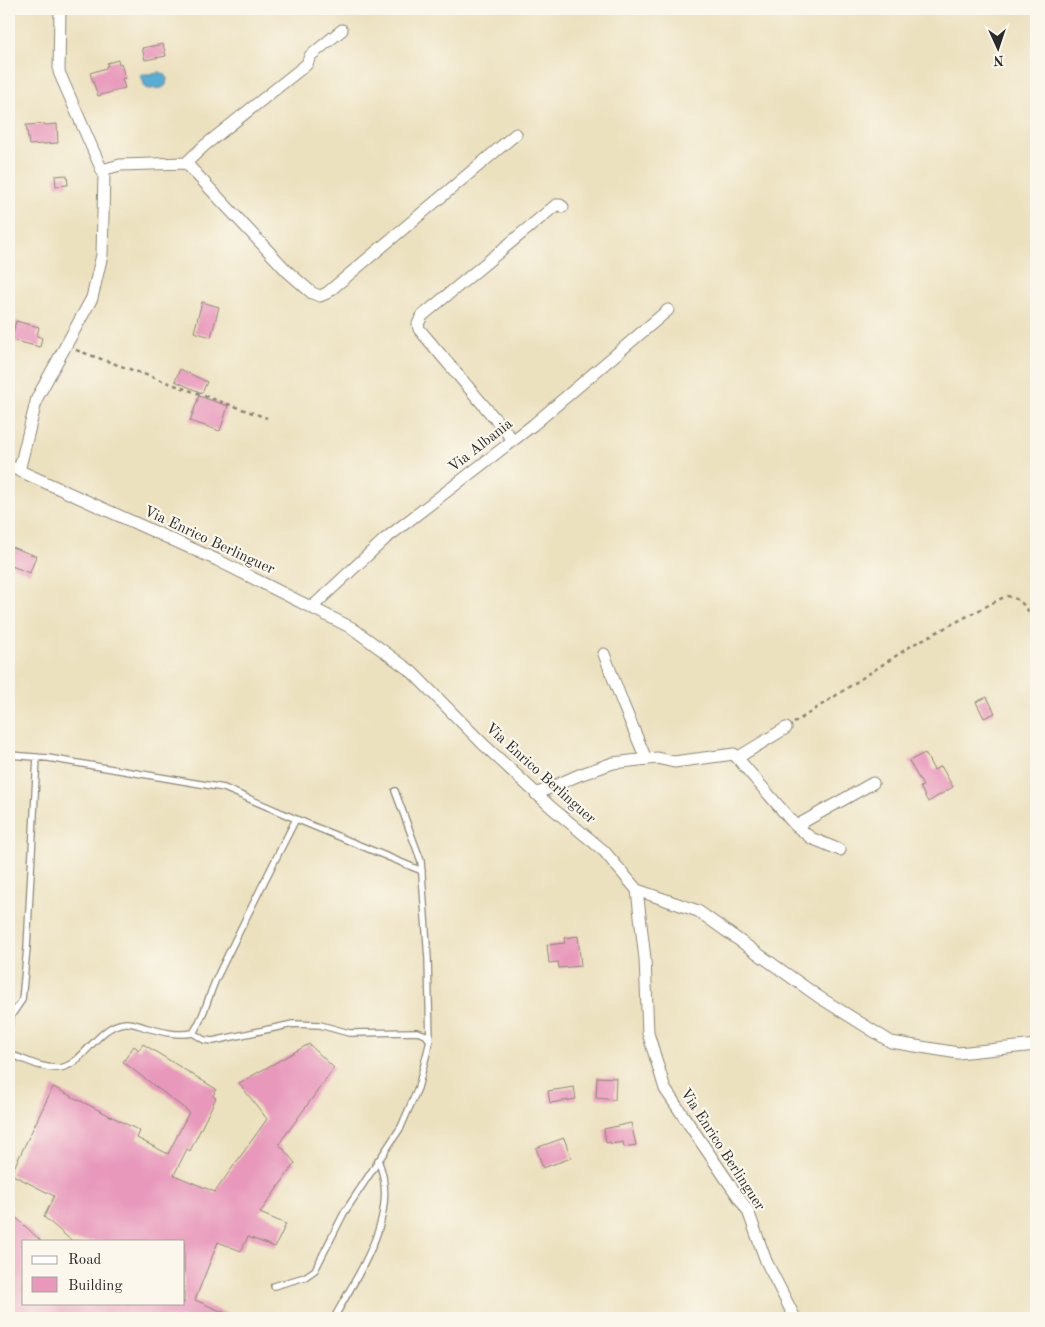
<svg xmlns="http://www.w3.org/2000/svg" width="1045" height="1327" font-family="'Old Standard TT',serif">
<rect width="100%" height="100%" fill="#fbf7ec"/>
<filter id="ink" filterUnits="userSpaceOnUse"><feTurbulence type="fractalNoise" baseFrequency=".02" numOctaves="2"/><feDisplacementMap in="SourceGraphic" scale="10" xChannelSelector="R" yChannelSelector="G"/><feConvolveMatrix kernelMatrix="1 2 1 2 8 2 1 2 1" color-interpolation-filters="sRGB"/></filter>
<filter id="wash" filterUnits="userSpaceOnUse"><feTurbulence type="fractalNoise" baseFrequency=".0096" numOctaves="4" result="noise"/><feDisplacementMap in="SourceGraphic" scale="20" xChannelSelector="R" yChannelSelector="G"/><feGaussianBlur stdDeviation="1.12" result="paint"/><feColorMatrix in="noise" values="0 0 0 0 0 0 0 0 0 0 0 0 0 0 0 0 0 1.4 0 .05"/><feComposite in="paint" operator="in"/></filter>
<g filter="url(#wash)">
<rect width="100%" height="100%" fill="#ece1bf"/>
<path fill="#58add4" stroke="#426c80" d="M159,72L165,74L167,78L166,85L162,88L149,89L145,87L143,81L140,78L142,74H155Z"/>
<g id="blocks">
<path fill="#e898bb" d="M163,44L166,56L145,60L142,48Z
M118,60L119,64L121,63L125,78L122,79L125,88L98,96L90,73L106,68V66H108L107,63Z
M45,124L46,125L57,124L58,143L29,145L26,125Z
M67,175L68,185L56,186L55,176Z
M202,302L219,307L211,337L194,332Z
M16,321L39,327L37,336L42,338L40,347L11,340Z
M180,369L207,382L202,393L175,381Z
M199,396L228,406L220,431L190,421Z
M9,546L36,556L30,573L9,565Z
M987,697L995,713L984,718L976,702Z
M925,753L934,770L941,766L953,787L928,802L920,787L923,786L909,761Z
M578,936L581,966L559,968L558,962L549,963L547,945L565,943L564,938Z
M143,1044L216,1089L213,1096L216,1098L190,1151L187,1149L174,1175L215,1192L267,1119L239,1083L309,1044L334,1068L279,1144L295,1163L260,1213L286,1224L275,1247L248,1237L241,1251L218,1242L195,1300L237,1318H9V1211L41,1241H24V1303H184V1241H72L44,1217L54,1196L11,1174L53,1087L140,1131L137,1138L168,1154L189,1112L123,1062L134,1046L139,1050Z
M597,1077L616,1078L615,1100L596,1098Z
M574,1087L576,1099L550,1103L548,1091Z
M631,1123L636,1145L624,1147L623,1142L611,1144L610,1142L606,1143L604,1129Z
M564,1138L571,1158L543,1168L536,1148Z"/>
</g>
</g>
<g filter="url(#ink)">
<use href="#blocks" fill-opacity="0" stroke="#8c8675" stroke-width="1"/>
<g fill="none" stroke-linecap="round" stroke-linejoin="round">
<g stroke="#8c8675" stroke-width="8">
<path id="service" d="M9,755L48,758L224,788L296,819C270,870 244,921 219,973C209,992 205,1016 193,1033C177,1036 162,1032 147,1028C140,1026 133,1022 125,1023C95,1026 83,1069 56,1068C39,1068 25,1059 9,1054
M395,791L421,861L428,959L430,1041
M296,819L422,871
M9,1026L11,1016L22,1000L27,948L37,757
M193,1033L204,1040L213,1041L293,1024L320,1025L349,1033L417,1032L426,1035L430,1041L418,1088L401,1127L344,1213L315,1270L305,1277L274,1286
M334,1318C359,1272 401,1214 378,1160"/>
</g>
<g stroke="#8c8675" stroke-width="13">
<path id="minor" d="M186,163L287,271L312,293L320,296L327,293L516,134
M102,170L120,165L186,163L204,146L307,64L310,56L342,30
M513,440L419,329L418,324L422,316L556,205H560L563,207
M9,466L217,560L352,628L412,672L483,744L552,808L604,851L637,890L645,959L648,1033L665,1089L748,1211L766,1261L795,1318
M19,471L37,398L92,298L102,255L104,175L59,72L60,9
M312,607L385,539L533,425L668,310
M604,654L623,704L646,759
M737,758L786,728
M536,794L579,775L613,763L657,758L674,762L734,754L794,824L811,838L840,850
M796,826L873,783
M637,890L698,911L819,997L891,1042L958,1053L1036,1045"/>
</g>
<path stroke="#8c8675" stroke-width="2.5" stroke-dasharray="4 4" stroke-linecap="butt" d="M76,350L267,418
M794,723L914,644L1006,596C1023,598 1028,611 1036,624"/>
<use href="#service" stroke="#fff" stroke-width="5.5"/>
<use href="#minor" stroke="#fff" stroke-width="11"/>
</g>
</g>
<g text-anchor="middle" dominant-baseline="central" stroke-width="4.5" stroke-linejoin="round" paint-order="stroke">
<g font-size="15" fill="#2b2b2b" stroke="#fbf7ec">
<text transform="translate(481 446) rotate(-38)">Via Albania</text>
<text transform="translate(209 541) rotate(25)">Via Enrico Berlinguer</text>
<text transform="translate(540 774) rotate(42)">Via Enrico Berlinguer</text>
<text transform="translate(722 1150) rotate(57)">Via Enrico Berlinguer</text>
</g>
</g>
<rect width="1045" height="1327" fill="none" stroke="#fbf7ec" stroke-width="30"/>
<rect x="22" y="1240" width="162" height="65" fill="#fbf7ec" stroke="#a8a59f"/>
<rect x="32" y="1256" width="25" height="8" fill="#ffffff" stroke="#a8a59f"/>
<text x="68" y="1264" font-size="15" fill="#2b2b2b">Road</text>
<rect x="32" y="1277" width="25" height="15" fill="#e898bb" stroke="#a8a59f"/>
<text x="68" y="1290" font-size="15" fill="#2b2b2b">Building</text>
<g transform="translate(998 48) rotate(177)" stroke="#fbf7ec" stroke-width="4" paint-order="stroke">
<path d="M0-4L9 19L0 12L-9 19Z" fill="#2b2b2b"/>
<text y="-8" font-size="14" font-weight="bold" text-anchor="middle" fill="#2b2b2b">N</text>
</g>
</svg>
